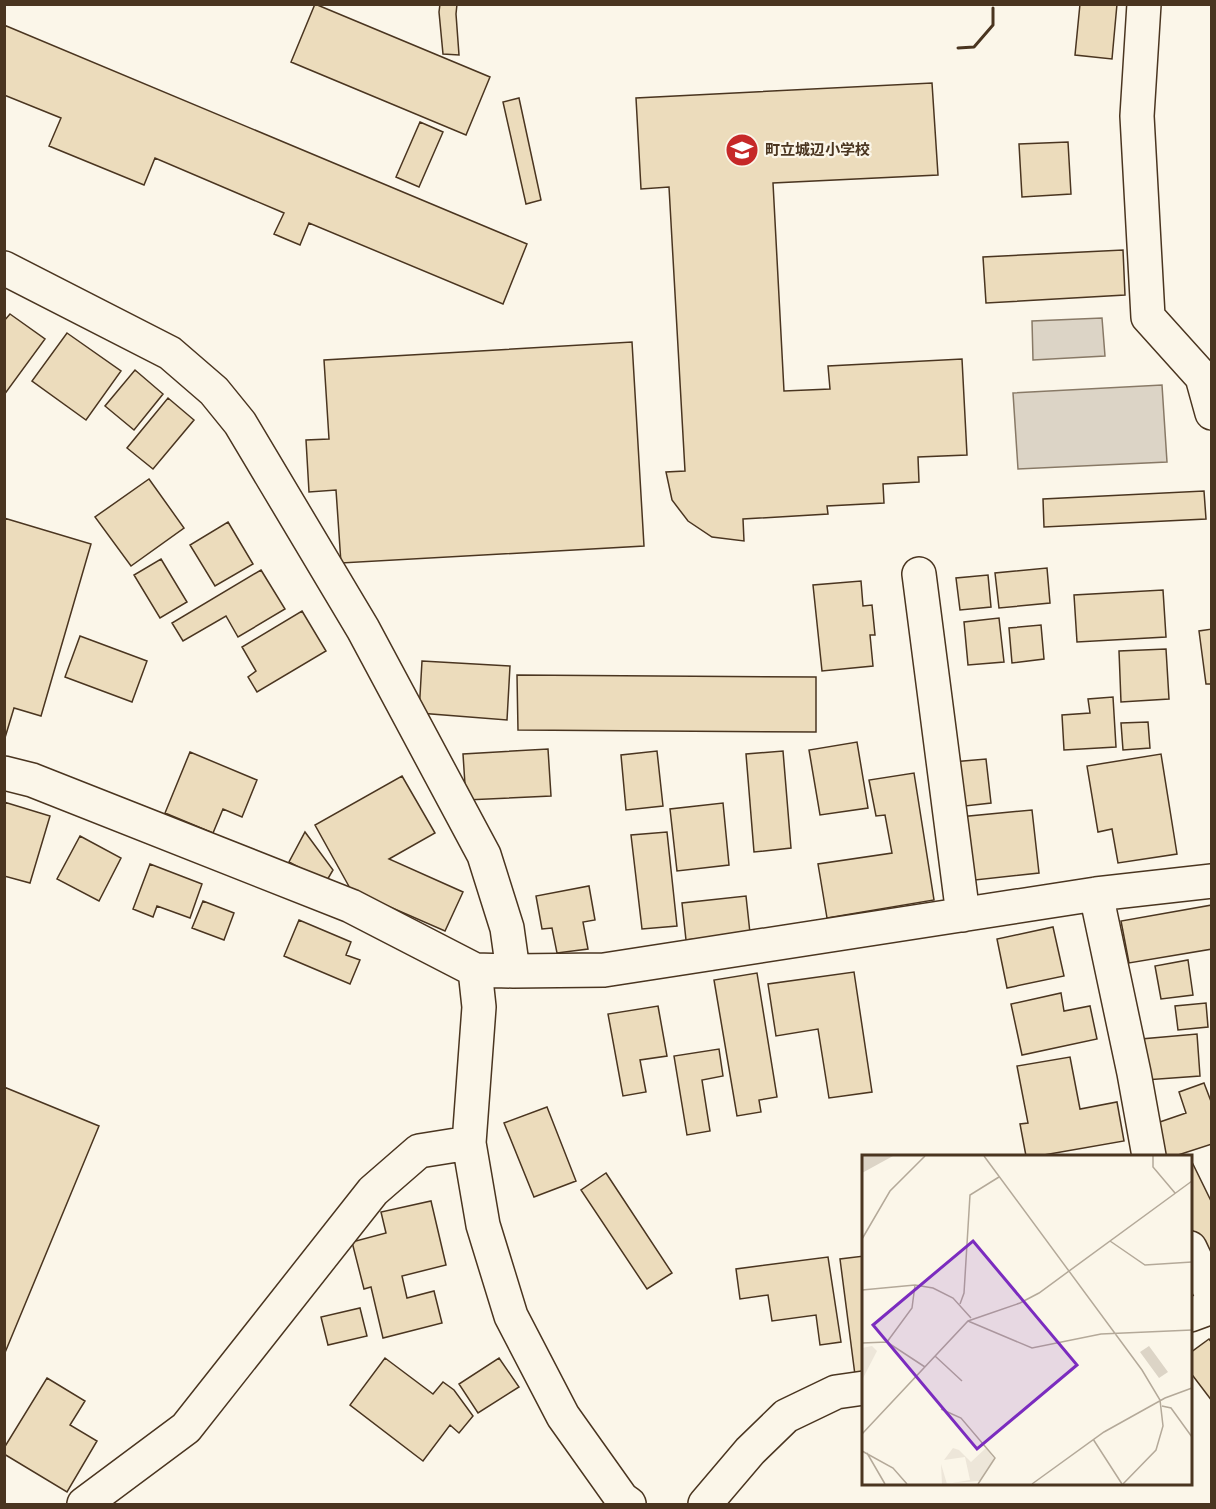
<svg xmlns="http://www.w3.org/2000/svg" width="1216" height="1509" font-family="'Crimson Pro','Noto Sans JP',serif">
<rect width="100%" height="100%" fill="#fbf6e9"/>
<path fill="#dcd4c6" stroke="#887966" stroke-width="1.5" d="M1102,318L1105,356L1033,360L1032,321Z
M1162,385L1167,462L1018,469L1013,393Z"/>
<path fill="#ecdcbc" stroke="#4a3520" stroke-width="1.5" d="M315,4L490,77L466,135L291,62Z
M440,4H457L456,14L459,55L443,54L439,12Z
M1080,4H1117L1112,59L1075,55Z
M4,25L527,244L503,304L309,223L300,245L274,234L284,213L155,158L144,185L49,146L61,118L4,95Z
M932,83L938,175L773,183L784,391L830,389L828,366L962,359L967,455L918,457L919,482L883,484L884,503L827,506L828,514L743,519L744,541L712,537L688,521L672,500L666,472L685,471L669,187L641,189L636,98Z
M519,98L541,200L526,204L503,102Z
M420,122L443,132L419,187L396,177Z
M1068,142L1071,194L1022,197L1019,144Z
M1123,250L1125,295L986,303L983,257Z
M10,314L45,339L4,395V321Z
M67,333L121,371L86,420L32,381Z
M632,342L644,546L341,563L336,490L309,492L306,440L329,439L324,360Z
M135,370L163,394L134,430L105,406Z
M168,398L194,420L153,469L127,448Z
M149,479L184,528L131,566L95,517Z
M1204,491L1206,519L1044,527L1043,499Z
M4,518L91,544L41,716L14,708L4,741Z
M228,522L253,564L215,586L190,545Z
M161,559L187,602L160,618L134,575Z
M1047,568L1050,603L999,608L995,573Z
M261,570L285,609L238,637L226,616L183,641L172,623Z
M988,575L991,607L960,610L956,578Z
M861,581L863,606L872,605L875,635H870L873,666L822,671L813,585Z
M1163,590L1166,637L1077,642L1074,595Z
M302,611L326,651L257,692L248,677L256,671L242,647Z
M999,618L1004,662L968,665L964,622Z
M1041,625L1044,659L1012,663L1009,628Z
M1212,629V684H1206L1199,631Z
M80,636L147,661L132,702L65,677Z
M1166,649L1169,699L1121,702L1119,651Z
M422,661L510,666L507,720L419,713Z
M517,675L816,677V732L518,730Z
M1113,697L1116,747L1064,750L1062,715L1090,713L1088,699Z
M1148,722L1150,748L1123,750L1121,723Z
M857,742L868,808L820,815L809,750Z
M548,749L551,796L466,800L463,754Z
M657,751L663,806L626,810L621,755Z
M783,751L791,848L754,852L746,754Z
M190,752L257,780L242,817L223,809L213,833L165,813Z
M1161,754L1177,854L1118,863L1112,829L1098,832L1087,766Z
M986,759L991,803L956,807L952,762Z
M914,773L934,900L827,918L818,864L892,853L885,815L876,816L869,780Z
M402,776L435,833L389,859L463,892L445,931L351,890L315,825Z
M4,802L50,816L30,883L4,876Z
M723,803L729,865L677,871L670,809Z
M1032,810L1039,873L966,881L959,817Z
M305,832L333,870L326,882L289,862Z
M667,832L677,926L642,929L631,835Z
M80,836L121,858L99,901L57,879Z
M150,864L202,884L190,918L157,906L153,917L133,909Z
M589,886L595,920L583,922L588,949L557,953L552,928L542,929L536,896Z
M746,896L750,933L686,940L682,903Z
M203,901L234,913L224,940L192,928Z
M1212,905V949L1129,963L1121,921Z
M299,920L351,942L346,955L360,960L350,984L284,956Z
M1053,927L1064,976L1007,988L997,939Z
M1188,960L1193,995L1161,999L1155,966Z
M854,972L872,1092L829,1098L818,1029L776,1036L768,984Z
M757,973L777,1097L759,1100L761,1112L737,1116L714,980Z
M1061,993L1064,1011L1090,1006L1097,1039L1022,1055L1011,1004Z
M1206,1003L1208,1027L1178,1030L1175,1006Z
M658,1006L667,1056L640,1060L646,1092L623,1096L608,1014Z
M1197,1034L1200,1076L1145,1080L1141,1039Z
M719,1049L723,1076L702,1080L710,1131L687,1135L674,1056Z
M1070,1057L1080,1109L1117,1102L1124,1141L1038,1156H1026L1020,1124L1028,1123L1017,1066Z
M1204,1083L1212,1104V1144L1175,1156H1162L1151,1125L1186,1113L1179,1092Z
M4,1087L99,1126L4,1355Z
M547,1107L576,1181L534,1197L504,1123Z
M1190,1158L1212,1203V1254L1205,1257L1190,1225Z
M606,1173L672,1273L647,1289L581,1190Z
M431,1201L446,1265L402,1276L407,1298L434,1291L442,1323L383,1338L371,1287L364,1289L352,1242L386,1233L381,1212Z
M864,1256V1374L855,1375L840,1259Z
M828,1257L841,1342L820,1345L816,1315L772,1321L768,1295L740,1299L736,1269Z
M360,1308L367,1336L328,1345L321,1317Z
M1209,1339L1212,1343V1401L1190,1372V1353Z
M385,1358L433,1394L443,1382L454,1390L473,1416L459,1433L450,1425L423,1461L350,1405Z
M499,1358L519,1387L478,1413L459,1384Z
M47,1378L85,1401L70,1425L97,1441L67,1492L4,1454V1448Z"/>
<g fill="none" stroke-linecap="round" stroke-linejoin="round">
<g stroke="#4a3520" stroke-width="36">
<path id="street" d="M1144,4L1137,116L1148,317L1202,377L1212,413
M4,268L170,353L214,391L240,423L363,629L484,855L507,928L513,971
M919,574L963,915
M4,773L32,780L351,906L475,970L513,971L604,970L1096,894L1212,881
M1096,894L1134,1073L1149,1156
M475,970L479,1007L469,1143L483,1225L511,1316L563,1416L622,1499L629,1504
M1190,1248L1212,1295
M1190,1315L1212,1307
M84,1504L186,1428L373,1191L419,1151L469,1143
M705,1504L750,1451L786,1416L836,1392L864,1388"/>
</g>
<use href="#street" stroke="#fbf6e9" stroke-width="33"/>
<path stroke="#4a3520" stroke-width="3" d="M958,48L974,47L993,25V8"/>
</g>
<defs>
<g id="school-disc" transform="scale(1.725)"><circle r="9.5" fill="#c62828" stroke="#fbf6e9"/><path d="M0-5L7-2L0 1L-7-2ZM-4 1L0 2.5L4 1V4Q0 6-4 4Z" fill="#fff"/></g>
</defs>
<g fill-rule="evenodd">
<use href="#school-disc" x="742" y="150"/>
</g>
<g text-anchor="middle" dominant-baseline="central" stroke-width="4.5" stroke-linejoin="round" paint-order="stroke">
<g font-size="15" font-weight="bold" fill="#4a3520" stroke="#fbf6e9" text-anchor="start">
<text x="765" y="150">町立城辺小学校</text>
</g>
</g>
<g transform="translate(862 1155)">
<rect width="330" height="330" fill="#fbf6e9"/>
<path d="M10,191L15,196L0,225V193ZM91,293L97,295L109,307L124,293L132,304L117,326L80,329L79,309L85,329L108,325L103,302L82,305Z" fill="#ede6d9"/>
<path d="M0,1H31L0,18ZM287,191L306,217L297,223L278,197Z" fill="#dcd4c6"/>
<path fill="none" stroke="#b4a999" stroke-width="1.5" d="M122,1L280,215L298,245L301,271L294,295L261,329M291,1V12L313,38M0,84L28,36L63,1M248,86L283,110L330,107M0,135L53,130L71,133L91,143L109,163M98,149L102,138L108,40L137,22M106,166L170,193L239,179L330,175M25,187L50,153L53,130M0,188L25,187L63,212M73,201L100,226M300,251L309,253L330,282M79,254L99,263L133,303L116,329M0,279L106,166L158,148L177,138L330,26M231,284L260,329M0,296L31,313L45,329M5,298L23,329M170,329L242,277L303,243L330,233"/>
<path fill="#7b2cbf" fill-opacity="0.15" stroke="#7b2cbf" stroke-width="3" d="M111,86L215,210L115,294L11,170Z"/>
<rect width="330" height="330" fill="none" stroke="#4a3520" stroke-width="3"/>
</g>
<rect width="1216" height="1509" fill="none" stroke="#4a3520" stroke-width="12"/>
</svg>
